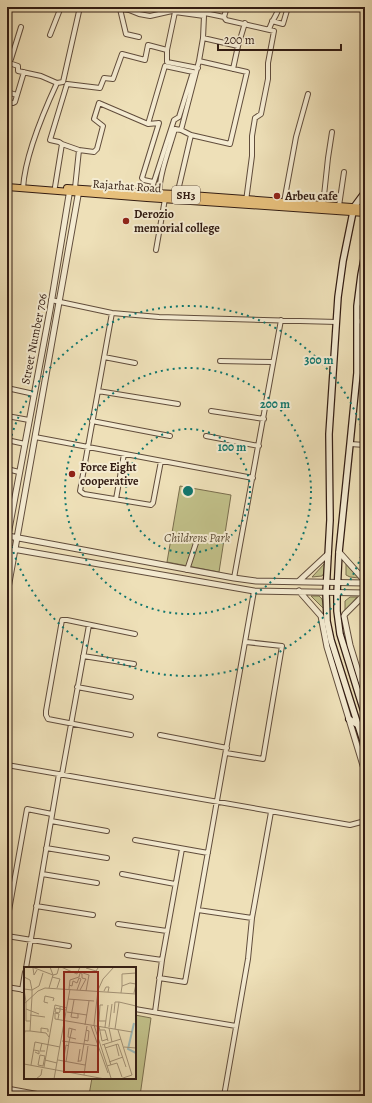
<svg xmlns="http://www.w3.org/2000/svg" width="372" height="1103" font-family="Alegreya,serif">
<rect width="100%" height="100%" fill="#eee0b8"/>
<filter id="stains"><feTurbulence type="fractalNoise" baseFrequency=".005" numOctaves="4"/><feColorMatrix values="0 0 0 0 .2 0 0 0 0 .09 0 0 0 0 .02 0 0 0 .5 -.17"/></filter>
<radialGradient id="worn" r=".72"><stop offset=".6" stop-color="#630" stop-opacity="0"/><stop offset="1" stop-color="#630" stop-opacity=".3"/></radialGradient>
<path fill="#c1c089" stroke="#7a6e4e" d="M180,486L231,495L219,572L167,562Z
M325,563L324,573L322,576L312,577Z
M346,564L359,578L350,577L346,575Z
M311,596H319L322,599L324,609Z
M350,597H357L345,612V601Z
M135,1015L151,1018L140,1096L89,1095L92,1078H135Z"/>
<g fill="none" stroke-linecap="round" stroke-linejoin="round">
<g stroke="#614d3c" stroke-width="6">
<path id="minor" d="M86,7L95,9L113,8L129,10L139,14L150,16L172,11L175,7
M176,7L224,17
M227,7L224,17L226,20L274,31L268,63V79L261,114L255,118L252,136V156L246,201
M120,9L126,34L139,37
M272,21L283,24L288,7
M269,30C271,21 277,16 279,7
M50,35L61,7
M203,38L238,46L233,69
M238,46L245,23
M167,50V62L198,68
M7,62L9,63L11,59L21,27
M9,63L18,66V71L41,76L57,83L63,82L80,7
M7,92L17,95
M7,102L13,103L15,102L24,72
M148,124L159,123L142,178L144,180L153,182
M181,130L191,135
M62,144L79,150L94,152L97,149L103,126L94,119L99,103L148,124L165,66L193,72L179,117L174,120L150,194
M55,187L62,144L59,142L50,140L67,84L100,88L104,78L113,79L122,54L145,60L148,45L167,50L175,12L204,16L203,38L199,61
M23,188C25,157 44,111 57,83
M75,188L79,150
M159,194C160,172 169,150 175,129L181,130L199,61L247,72L230,144L191,135L177,195
M284,202L296,137L308,94
M323,205L328,158L332,132
M339,206L344,172
M156,250L165,199
M51,300L112,313L159,317L337,322
M112,313L80,491L84,494L151,505L153,503L161,461
M357,321L365,322
M104,357L135,363
M220,361L273,362
M7,388L34,394
M98,391L178,404
M211,411L264,419
M7,416L29,420
M92,421L170,436
M206,436L259,446
M35,437L253,478
M7,440L25,444
M350,444L365,445
M7,469L19,472
M116,499L124,454
M7,502L14,503
M187,570L196,543
M234,578L281,320
M83,656L134,664
M77,687L131,697
M131,735L48,719L46,715V711L62,620H67L135,634
M160,735L227,748
M226,753L263,759L282,646L246,642
M7,765L350,825L365,821
M62,774L89,625
M51,821L107,831
M135,840L208,853
M46,848L107,858
M42,874L97,883
M122,874L175,884
M36,906L93,915
M198,910L252,918
M7,922L27,809L52,814
M118,924L167,931
M7,936L69,946
M127,955L162,960
M26,968L59,774
M159,978L185,982L254,591
M7,987L25,990
M22,990L25,972
M135,1009L236,1026
M155,1012L162,960L182,849
M224,1096L248,959L252,918L271,812"/>
</g>
<g stroke="#614d3c" stroke-width="7">
<path id="tertiary" d="M8,536L234,578L256,581L365,583
M7,540L50,310L70,189
M7,548L254,591L365,593
M339,552L365,581
M299,581L328,554
M299,591L321,616L327,647L365,772
M7,594L79,190
M365,594L345,614L344,616L350,645L365,694
M7,1089L45,1096"/>
</g>
<g stroke="#321c13" stroke-width="8">
<path id="secondary" d="M365,192L354,207L343,261L338,297L329,434L330,520L326,592L327,621L331,640L365,747
M365,254L361,275L357,306V373L350,444L339,552L337,593V611L340,634L365,715
M349,719L358,725"/>
</g>
<g stroke="#321c13" stroke-width="8">
<path id="primary" d="M7,187L147,198L365,213
M67,188L128,192L177,194L365,208
M7,1096H9"/>
</g>
<use href="#minor" stroke="#f4ebd1" stroke-width="4"/>
<use href="#tertiary" stroke="#f4ebd1" stroke-width="5"/>
<use href="#secondary" stroke="#f4ebd1" stroke-width="5.5"/>
<use href="#primary" stroke="#e7c07c" stroke-width="6"/>
</g>
<g fill="none" stroke="#0f766e" stroke-width="2" stroke-dasharray="2 4">
<circle cx="188" cy="491" r="62"/>
<circle cx="188" cy="491" r="123"/>
<path d="M365 545A185 185 0 0 1 7 529M7 453A185 185 0 0 1 365 437"/>
</g>
<g fill="#8f2418" stroke="#f4ebd1" stroke-width="1.5">
<circle cx="277" cy="196" r="4"/>
<circle cx="126" cy="221" r="4"/>
<circle cx="72" cy="474" r="4"/>
</g>
<g text-anchor="middle" dominant-baseline="central" stroke-width="4" stroke-linejoin="round" paint-order="stroke">
<rect fill="#f4ebd1" stroke="#6c5a4c" stroke-width="1" x="172" y="186" width="28" height="18" rx="3"/>
<g font-size="11" font-weight="bold" fill="#321c13">
<text x="186" y="195">SH3</text>
</g>
<g font-size="12" fill="#321c13" stroke="#f4ebd1">
<text transform="translate(127 186) rotate(4)">Rajarhat Road</text>
<text transform="translate(34 339) rotate(-79)">Street Number 706</text>
</g>
<g font-size="12" font-weight="bold" fill="#321c13" stroke="#f4ebd1" text-anchor="start">
<text x="285" y="196">Arbeu cafe</text>
<text x="134" y="214">Derozio<tspan x="134" dy="14">memorial college</tspan></text>
<text x="80" y="467">Force Eight<tspan x="80" dy="14">cooperative</tspan></text>
</g>
<g font-size="12" font-style="italic" fill="#5d4d36" stroke="#f4ebd1">
<text x="197" y="538">Childrens Park</text>
</g>
</g>
<g transform="translate(24 967)">
<rect width="112" height="112" fill="#eee0b8"/>
<path fill="none" stroke="#9ebab9" stroke-width="2" d="M110,56L104,82L112,86"/>
<path fill="none" stroke="#a39276" stroke-width="1" d="M8,0L29,8L33,7L35,0M37,0L53,7L56,0M9,1L10,8L13,3M62,1L72,4L74,1M56,5L65,8L62,24M0,10L6,13L8,23M28,10L36,12L33,21M45,18L48,19L49,14L53,16L55,11M98,19V7L112,6M25,21L29,8L26,0M0,22L8,23V29L6,64H1L0,69M0,22L2,35M45,22L46,13L55,10L56,6L58,7V11M8,23L15,19L19,6M53,23L57,12L55,11M56,23L62,12L58,11M80,24L82,20H85L84,25M97,26L98,19L106,16L112,17L110,26M44,32L70,34M50,33L47,50L54,51V47M2,35V54H6M24,36L20,35L21,29L30,31L29,34M0,37L14,24L21,21L112,27M79,38H76L75,54H82M36,40V44L35,46L31,45L32,41L36,42L42,43M2,42L15,47M43,45L63,48M90,46L91,35H95M6,48L21,50M34,52L35,47L31,46V52L108,65M61,58L65,34M67,59L84,106M75,59L78,74L84,72M81,60L84,38M85,60L88,37M85,61L88,75M91,62L95,35L112,39M75,63H81L84,74M94,63L108,108L96,112M6,64L22,66L25,70M17,65V61L24,62V65M52,72L44,70L45,61L52,63M60,73L64,74L65,64L62,63M38,74L74,79M45,75L48,62M18,76L16,84H21M80,77L87,98M92,77L95,89M78,78L97,72M100,80L112,81M81,81L94,77L102,100M10,83L15,84V87L11,85M16,88L21,89L19,99L14,98ZM40,90L42,78L45,79M21,93L33,96M34,93L61,98M54,94H57L63,59M42,95L45,75M54,95L56,82M85,95L99,90M0,97L81,112M7,98L11,75L36,80M83,99L93,96L98,110M20,100L31,38L43,41M60,108L64,79M87,111L70,58L74,23L79,12L90,0M12,112L17,108L18,102M30,112L46,22"/>
<path fill="#8f2418" fill-opacity="0.15" stroke="#8f2418" stroke-width="2" d="M40,5H74V105H40Z"/>
<rect width="112" height="112" fill="none" stroke="#321c13" stroke-width="2"/>
</g>
<circle cx="188" cy="491" r="6" fill="#0f766e" stroke="#f4ebd1" stroke-width="2"/>
<g font-size="12" text-anchor="middle" font-weight="bold" fill="#0f766e" stroke="#f4ebd1" stroke-width="4" stroke-linejoin="round" paint-order="stroke">
<text x="319" y="364">300 m</text>
<text x="275" y="408">200 m</text>
<text x="232" y="451">100 m</text>
</g>
<rect width="372" height="1103" fill="none" stroke="#eee0b8" stroke-width="24"/>
<rect x="8" y="8" width="356" height="1087" fill="none" stroke="#321c13" stroke-width="2"/>
<rect x="12" y="12" width="348" height="1079" fill="none" stroke="#321c13"/>
<path d="M218 44v6h123v-6" fill="none" stroke="#321c13" stroke-width="2"/>
<text x="224" y="44" font-size="12" fill="#321c13" stroke="#f4ebd1" stroke-width="3" paint-order="stroke">200 m</text>
<rect width="100%" height="100%" filter="url(#stains)"/>
<rect width="100%" height="100%" fill="url(#worn)"/>
</svg>
